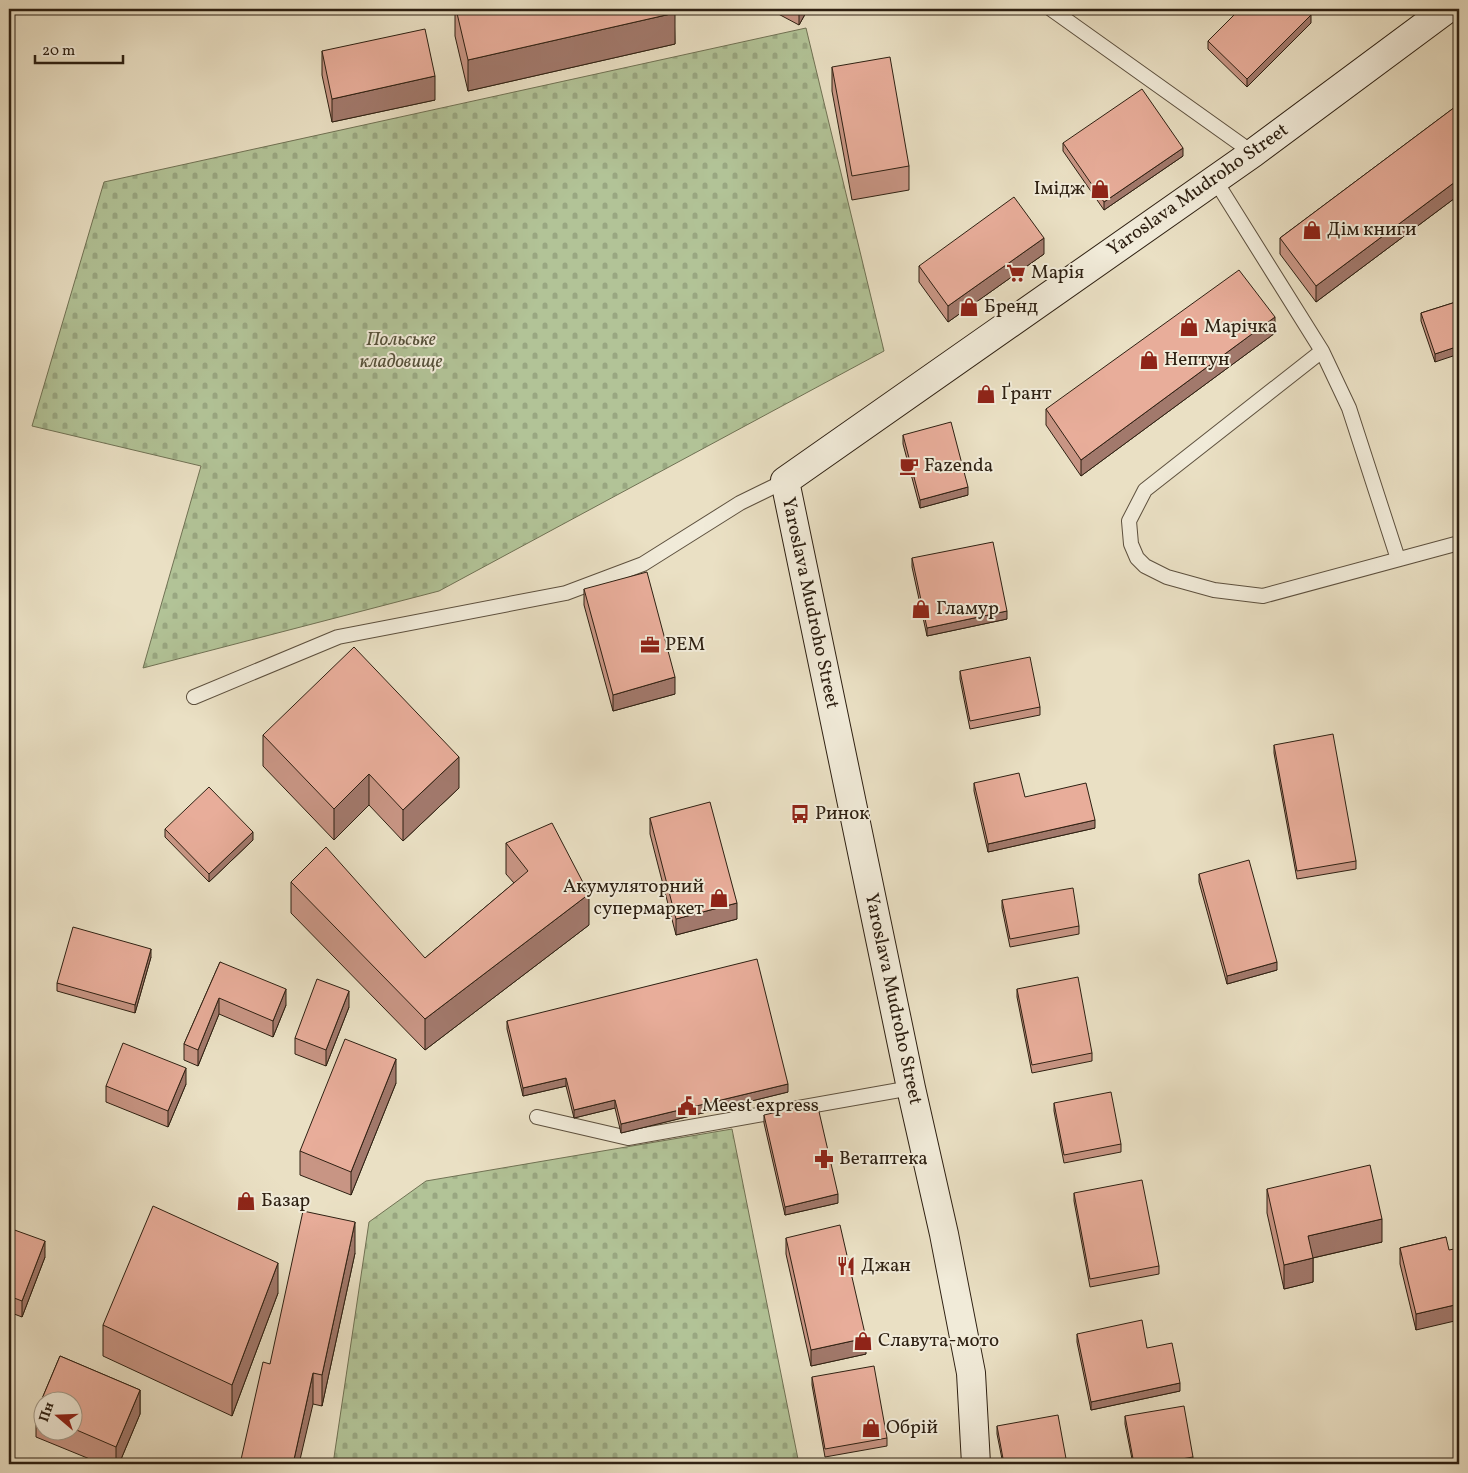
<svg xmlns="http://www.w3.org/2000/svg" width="1468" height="1473" font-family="Vollkorn,serif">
<defs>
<pattern id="cemetery-stones" width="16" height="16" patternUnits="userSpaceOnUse" patternTransform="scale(1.25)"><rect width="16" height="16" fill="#b2c397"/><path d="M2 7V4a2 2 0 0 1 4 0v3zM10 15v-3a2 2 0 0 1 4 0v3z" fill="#99a781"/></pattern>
</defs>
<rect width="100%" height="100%" fill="#eae0c4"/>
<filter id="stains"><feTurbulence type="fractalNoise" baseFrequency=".004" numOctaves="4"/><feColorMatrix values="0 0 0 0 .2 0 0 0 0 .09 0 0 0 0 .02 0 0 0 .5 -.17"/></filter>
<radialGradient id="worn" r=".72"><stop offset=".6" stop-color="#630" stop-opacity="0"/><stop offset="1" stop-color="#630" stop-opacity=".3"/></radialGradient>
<path fill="url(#cemetery-stones)" stroke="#707254" d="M806,28L884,351L439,591L143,668L201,466L32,426L104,182Z
M732,1129L799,1464H333L369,1222L426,1181Z"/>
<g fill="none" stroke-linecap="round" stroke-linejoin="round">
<g stroke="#5d503e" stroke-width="16">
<path id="lane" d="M1051,9L1253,153
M1215,180L1322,351L1145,490L1129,521L1131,544L1137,558L1145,566L1167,577L1214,590L1263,596L1459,543
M1322,351L1349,408L1398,559
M194,697L338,637L566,593L643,564L740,503L785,481
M537,1117L628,1138L911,1088"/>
</g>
<g stroke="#2e2012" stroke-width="30">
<path id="secondary" d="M976,1464L971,1373L944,1234L911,1088L785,481L1253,153L1447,9"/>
</g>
<use href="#lane" stroke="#f1ebd9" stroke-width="14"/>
<use href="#secondary" stroke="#f1ebd9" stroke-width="28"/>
</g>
<path fill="#c89584" stroke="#2e2012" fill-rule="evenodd" d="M455,9H674L675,44L468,91L455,36Z
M769,9H808L799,25Z
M1311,23L1247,87L1208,49V41Z
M322,51L435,100L332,122L322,75Z
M832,67L909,166V190L852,200L832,91Z
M1459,104V195L1316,302L1280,254V238Z
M1063,143L1183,156L1104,210L1063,151Z
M1044,254L948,322L919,282V266Z
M1459,301L1435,362L1421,321V313Z
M1275,333L1081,476L1046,425V409Z
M903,435L968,495L920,508L903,444Z
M912,558L1007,619L927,636L912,567Z
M584,589L675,694L613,711L584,605Z
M960,671L1040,707V715L970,729L960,679Z
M263,735L459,788L403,841L369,805L334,840L263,766Z
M1274,745L1356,861V869L1297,879L1274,753Z
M974,783L1095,828L988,852L974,791Z
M650,818L737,919L676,935L650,834Z
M165,829L253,840L209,882L165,837Z
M506,843L589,925L425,1050L291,913V882L425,958L514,883L506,874Z
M1199,874L1277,970L1227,984L1199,882Z
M1002,900L1079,926V934L1010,947L1002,908Z
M151,957L135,1013L57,991V983Z
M220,962L286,1005L273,1037L219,1014L198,1066L184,1060V1044Z
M1017,989L1092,1053V1061L1032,1073L1017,997Z
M349,1007L326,1066L295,1054V1038Z
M507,1021L788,1092L621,1133L615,1108L574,1118L566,1086L523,1096L507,1029Z
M396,1083L351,1195L300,1175V1151Z
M186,1084L168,1127L106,1102V1086Z
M1054,1103L1121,1144V1152L1064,1163L1054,1111Z
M764,1115L838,1203L785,1215L764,1123Z
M1267,1189L1382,1242L1313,1258V1282L1284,1289L1267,1213Z
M1074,1193L1159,1266V1274L1090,1287L1074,1201Z
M9,1228L45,1257L22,1317L9,1312Z
M1446,1237L1416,1330L1400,1264V1248Z
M786,1238L866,1354L811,1366L786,1254Z
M355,1253L322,1406L313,1404L270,1364Z
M278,1293L232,1416L103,1356V1325Z
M1077,1334L1180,1391L1091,1410L1077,1342Z
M60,1356L140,1390V1414L119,1464H102L36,1437V1413ZM42,1400H72V1430H42Z
M812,1377L887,1438V1446L825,1457L812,1385Z
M1125,1416L1193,1457V1464H1133L1125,1424Z
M997,1426L1067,1464H1003L997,1434Z"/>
<path fill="#a2796c" stroke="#2e2012" d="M799,9H808L799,25Z
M675,13V44L468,91V60Z
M1311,15V23L1247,87V79Z
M435,76V100L332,122V99Z
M1183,148V156L1104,210V202Z
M1459,179V195L1316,302V286Z
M1044,238V254L948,322V306Z
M1275,317V333L1081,476V460Z
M1459,346V354L1435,362V354Z
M968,487V495L920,508V500Z
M1007,611V619L927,636V628Z
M675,677V694L613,711V695Z
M459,757V788L403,841V810Z
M369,774V805L334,840V809Z
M1095,820V828L988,852V844Z
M253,832V840L209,882V874Z
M589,894V925L425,1050V1019Z
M737,903V919L676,935V919Z
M151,949V957L135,1013V1005Z
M1277,962V970L1227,984V976Z
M286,989V1005L273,1037V1021Z
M349,991V1007L326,1066V1050Z
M219,998V1014L198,1066V1050Z
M396,1059V1083L351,1195V1172Z
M186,1068V1084L168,1127V1111Z
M566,1078V1086L523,1096V1088Z
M788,1084V1092L621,1133V1124Z
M615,1100V1108L574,1118V1110Z
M838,1194V1203L785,1215V1207Z
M1382,1219V1242L1308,1259V1236Z
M355,1222V1253L322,1406V1375Z
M45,1241V1257L22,1317V1301Z
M1313,1258V1282L1284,1289V1265Z
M278,1263V1293L232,1416V1385Z
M1459,1304V1320L1416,1330V1314Z
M866,1338V1354L811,1366V1350Z
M313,1373V1404L299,1464H293Z
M1180,1383V1391L1091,1410V1402Z
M140,1390V1414L119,1464H116V1447Z"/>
<path fill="#e8ad9a" stroke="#2e2012" d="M456,9H674L675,13L468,60Z
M1240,9H1304L1311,15L1247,79L1208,41Z
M425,29L435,76L332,99L322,51Z
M890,57L909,166L852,176L832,67Z
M1142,89L1183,148L1104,202L1063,143Z
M1459,104V179L1316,286L1280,238Z
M1014,197L1044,238L948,306L919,266Z
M1239,270L1275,317L1081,460L1046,409Z
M1459,301V346L1435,354L1421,313Z
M951,422L968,487L920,500L903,435Z
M993,542L1007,611L927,628L912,558Z
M647,572L675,677L613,695L584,589Z
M354,647L459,757L403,810L369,774L334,809L263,735Z
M1030,657L1040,707L970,721L960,671Z
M1333,734L1356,861L1297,871L1274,745Z
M1019,773L1025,797L1086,783L1095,820L988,844L974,783Z
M209,787L253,832L209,874L165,829Z
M710,802L737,903L676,919L650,818Z
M552,823L589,894L425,1019L291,882L326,847L425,958L528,871L506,843Z
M1249,860L1277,962L1227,976L1199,874Z
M1073,888L1079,926L1010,939L1002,900Z
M73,927L151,949L135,1005L57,983Z
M757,959L788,1084L621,1124L615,1100L574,1110L566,1078L523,1088L507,1021Z
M220,962L286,989L273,1021L219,998L198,1050L184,1044Z
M1078,977L1092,1053L1032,1065L1017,989Z
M317,979L349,991L326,1050L295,1038Z
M345,1039L396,1059L351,1172L300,1151Z
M123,1043L186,1068L168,1111L106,1086Z
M1111,1092L1121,1144L1064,1155L1054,1103Z
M817,1103L838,1194L785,1207L764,1115Z
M1370,1165L1382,1219L1308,1236L1313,1258L1284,1265L1267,1189Z
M1142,1180L1159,1266L1090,1279L1074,1193Z
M153,1206L278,1263L232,1385L103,1325Z
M303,1211L355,1222L322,1375L313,1373L293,1464H240L263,1362L270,1364Z
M840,1225L866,1338L811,1350L786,1238Z
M9,1228L45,1241L22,1301L9,1296Z
M1446,1237L1449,1250L1459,1248V1304L1416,1314L1400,1248Z
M1142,1320L1147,1348L1172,1343L1180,1383L1091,1402L1077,1334Z
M60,1356L140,1390L116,1447L72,1428V1400H42V1416L36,1413Z
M874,1366L887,1438L825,1449L812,1377Z
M1184,1406L1193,1457L1152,1464H1134L1125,1416Z
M1058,1415L1067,1464H1004L997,1426Z"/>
<defs>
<g id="shop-bare" transform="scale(1.5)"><path d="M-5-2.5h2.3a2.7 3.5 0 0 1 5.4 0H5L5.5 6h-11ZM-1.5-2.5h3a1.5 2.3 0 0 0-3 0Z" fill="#8f2418" stroke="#f1ebd9" stroke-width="2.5" paint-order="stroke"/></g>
<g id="supermarket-bare" transform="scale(1.5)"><path d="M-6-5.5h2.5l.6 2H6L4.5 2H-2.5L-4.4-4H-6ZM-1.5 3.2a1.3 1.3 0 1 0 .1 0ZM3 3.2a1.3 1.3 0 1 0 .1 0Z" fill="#8f2418" stroke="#f1ebd9" stroke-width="2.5" paint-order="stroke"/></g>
<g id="cafe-bare" transform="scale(1.5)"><path d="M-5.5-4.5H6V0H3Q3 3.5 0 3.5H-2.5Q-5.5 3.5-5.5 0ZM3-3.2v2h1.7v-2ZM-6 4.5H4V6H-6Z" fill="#8f2418" stroke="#f1ebd9" stroke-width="2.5" paint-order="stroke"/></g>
<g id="office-bare" transform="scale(1.5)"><path d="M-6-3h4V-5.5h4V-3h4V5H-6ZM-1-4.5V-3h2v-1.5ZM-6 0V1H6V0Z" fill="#8f2418" stroke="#f1ebd9" stroke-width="2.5" paint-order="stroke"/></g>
<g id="bus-bare" transform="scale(1.5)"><path d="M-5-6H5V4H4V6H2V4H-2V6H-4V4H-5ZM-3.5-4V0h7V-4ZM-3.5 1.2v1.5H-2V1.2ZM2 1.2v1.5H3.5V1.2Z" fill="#8f2418" stroke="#f1ebd9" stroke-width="2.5" paint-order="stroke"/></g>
<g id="civic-bare" transform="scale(1.5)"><path d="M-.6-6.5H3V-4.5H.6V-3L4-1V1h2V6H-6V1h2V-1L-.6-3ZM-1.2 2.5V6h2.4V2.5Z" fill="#8f2418" stroke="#f1ebd9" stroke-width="2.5" paint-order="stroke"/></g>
<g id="pharmacy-bare" transform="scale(1.5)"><path d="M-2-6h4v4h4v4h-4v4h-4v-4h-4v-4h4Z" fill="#8f2418" stroke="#f1ebd9" stroke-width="2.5" paint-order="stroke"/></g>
<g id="restaurant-bare" transform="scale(1.5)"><path d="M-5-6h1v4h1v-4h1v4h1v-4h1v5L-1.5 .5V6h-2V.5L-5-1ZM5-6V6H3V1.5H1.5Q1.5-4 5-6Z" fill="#8f2418" stroke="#f1ebd9" stroke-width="2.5" paint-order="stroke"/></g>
</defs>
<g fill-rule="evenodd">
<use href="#shop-bare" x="1100" y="189"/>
<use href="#shop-bare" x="1312" y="230"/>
<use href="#supermarket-bare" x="1016" y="273"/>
<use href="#shop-bare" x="969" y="307"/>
<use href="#shop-bare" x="1189" y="327"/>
<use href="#shop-bare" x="1149" y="360"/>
<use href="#shop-bare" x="986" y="394"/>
<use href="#cafe-bare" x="909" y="466"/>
<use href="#shop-bare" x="921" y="609"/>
<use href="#office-bare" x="650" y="645"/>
<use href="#bus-bare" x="800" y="814"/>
<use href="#shop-bare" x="719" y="898"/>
<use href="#civic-bare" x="687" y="1106"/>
<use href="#pharmacy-bare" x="824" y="1159"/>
<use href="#shop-bare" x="246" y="1201"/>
<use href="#restaurant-bare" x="846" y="1266"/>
<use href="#shop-bare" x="863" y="1341"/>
<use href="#shop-bare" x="871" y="1428"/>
</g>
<g text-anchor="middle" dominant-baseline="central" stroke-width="4" stroke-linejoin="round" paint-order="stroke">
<g font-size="19" fill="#2e2012" stroke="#f1ebd9" text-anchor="start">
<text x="1085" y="189" text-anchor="end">Імідж</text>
<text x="1327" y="230">Дім книги</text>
<text x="1031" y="273">Марія</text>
<text x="984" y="307">Бренд</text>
<text x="1204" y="327">Марічка</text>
<text x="1164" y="360">Нептун</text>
<text x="1001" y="394">Ґрант</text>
<text x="924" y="466">Fazenda</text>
<text x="936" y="609">Гламур</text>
<text x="665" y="645">РЕМ</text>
<text x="815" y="814">Ринок</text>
<text x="704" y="887" text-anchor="end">Акумуляторний<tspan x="704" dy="22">супермаркет</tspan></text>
<text x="702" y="1106">Meest express</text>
<text x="839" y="1159">Ветаптека</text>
<text x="261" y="1201">Базар</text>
<text x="861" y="1266">Джан</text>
<text x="878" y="1341">Славута-мото</text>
<text x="886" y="1428">Обрій</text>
</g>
<g font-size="19" fill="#2e2012" stroke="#f1ebd9">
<text transform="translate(1198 190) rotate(-35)">Yaroslava Mudroho Street</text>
<text transform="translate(810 603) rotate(78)">Yaroslava Mudroho Street</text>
<text transform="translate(893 999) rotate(78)">Yaroslava Mudroho Street</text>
</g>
<g font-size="19" font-style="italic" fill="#56513a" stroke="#f1ebd9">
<text x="401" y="340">Польське<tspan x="401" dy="22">кладовище</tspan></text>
</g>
</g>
<rect width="1468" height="1473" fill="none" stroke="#eae0c4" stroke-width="30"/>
<rect x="10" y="10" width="1448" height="1453" fill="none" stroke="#2e2012" stroke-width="2.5"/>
<rect x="15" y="15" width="1438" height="1443" fill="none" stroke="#2e2012"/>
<g transform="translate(58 1416) rotate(289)"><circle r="24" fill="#f1ebd9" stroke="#a39a89"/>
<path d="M0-4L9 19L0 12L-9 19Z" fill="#8f2418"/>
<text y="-8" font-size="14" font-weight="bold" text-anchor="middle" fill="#2e2012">Пн</text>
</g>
<path d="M35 55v8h88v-8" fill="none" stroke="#2e2012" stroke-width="2.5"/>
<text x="42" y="55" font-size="15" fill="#2e2012" stroke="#f1ebd9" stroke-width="4" paint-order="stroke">20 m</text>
<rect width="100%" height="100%" filter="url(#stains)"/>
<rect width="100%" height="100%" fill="url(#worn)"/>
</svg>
